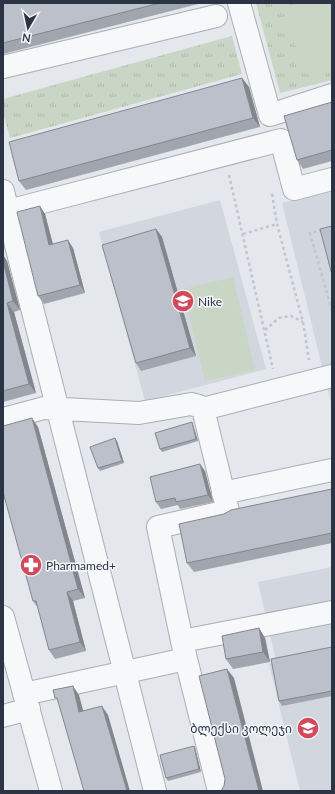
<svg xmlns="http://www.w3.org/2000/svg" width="335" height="794" font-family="Lato,'Noto Sans Georgian',sans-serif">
<defs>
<pattern id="grass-tufts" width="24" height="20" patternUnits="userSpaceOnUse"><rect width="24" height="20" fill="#c9d6c5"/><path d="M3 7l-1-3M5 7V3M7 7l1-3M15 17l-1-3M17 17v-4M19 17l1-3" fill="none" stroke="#adb8ab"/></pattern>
</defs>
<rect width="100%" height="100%" fill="#e4e7ec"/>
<path fill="#d2d6de" d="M332,191V407L282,203Z
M220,200L266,369L145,401L99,232Z
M332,567V791H300L269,664L276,661L258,582Z"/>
<path fill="url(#grass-tufts)" d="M256,3H332V80L280,93Z
M232,36L242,74L10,138L3,113V99Z"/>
<path fill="#c9d6c5" d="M300,3H332V66L303,74L285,7Z
M233,277L255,370L205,381L183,289Z"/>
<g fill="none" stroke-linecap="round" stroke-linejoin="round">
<g stroke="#a9aeb7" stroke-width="24">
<path id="minor" d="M239,3L270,115L332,95
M3,67L216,16
M3,191L16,245L155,791
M8,211L281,140L294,189L332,179
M203,409L332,376
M3,419L44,408L139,413L191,404L199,406L203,409L228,511L158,527L182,641L186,659L24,694
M223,493L332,470
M3,617L51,791
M182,641L332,612
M186,659L219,791
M3,716L29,709"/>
</g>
<path stroke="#c2c5cb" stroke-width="2.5" stroke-dasharray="3 3" stroke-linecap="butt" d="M229,175L273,369
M272,194L277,224L303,322L309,360
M322,230L310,233L332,311
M243,234L277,224
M265,330L279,318L291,316L303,322"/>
<use href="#minor" stroke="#f7f8fa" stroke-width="22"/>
</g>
<path fill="#a1a5ae" d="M3,3H202L3,54Z
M242,78L249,87L260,127L26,190L19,181Z
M332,102V161L303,169L297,160Z
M45,214L53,244L73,248L85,293L44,304L38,296Z
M156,229L162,237L196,356L141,371L136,363Z
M3,255L7,261L20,310L14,312L36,393L3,402Z
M192,422L193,425L198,441L162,452L160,449Z
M38,427L85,598L73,601L86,651L55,659L49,650L38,608L33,601Z
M117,441L124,463L100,471L98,468Z
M205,471L213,502L180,509L178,505L161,509L156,502Z
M332,489V543L194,572L187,563Z
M259,628L265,638L270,662L233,669L226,659Z
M332,647V696L282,706L279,701Z
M195,748L201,772L168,781L166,778Z"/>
<path fill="#83868d" d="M242,78L249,87L260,127L253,118Z
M40,206L45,214L55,253L49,245Z
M156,229L162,237L196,356L190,348Z
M68,240L73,248L85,293L80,285Z
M3,255L7,261L20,310L13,301L3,261Z
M7,303L14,312L36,393L29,384Z
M32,418L38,427L85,598L78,589Z
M192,422L193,425L198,441L196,439Z
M115,438L117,441L124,463L122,461Z
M200,464L205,471L213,502L208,495Z
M67,592L73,601L86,651L80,642Z
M259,628L265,638L270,662L263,652Z
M227,669L234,678L263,791H259Z
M73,686L79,695L86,721L79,712Z
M102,706L108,715L130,791H127Z
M194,746L195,748L201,772L199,769Z"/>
<path fill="#bbc0ca" stroke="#83868d" d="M3,3H160L3,43Z
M242,78L253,118L19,181L9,142Z
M332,102V150L297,160L284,116Z
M40,206L49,245L68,240L80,285L38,296L17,212Z
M332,226V275L320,229Z
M156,229L190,348L136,363L102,245Z
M3,261L13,301L7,303L29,384L3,391Z
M32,418L78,589L67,592L80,642L49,650L36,601H33L3,492V426Z
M192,422L196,439L160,449L155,433Z
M115,438L122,461L98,468L90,447Z
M200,464L208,495L176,502L175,498L156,502L150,477Z
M332,489V533L187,563L179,524L224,514L231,510Z
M259,628L263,652L226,659L222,636Z
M332,647V691L279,701L271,659Z
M227,669L259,791H221L224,786L225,779L199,676Z
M73,686L79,712L102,706L127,791H84L57,698H55L53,690Z
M194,746L199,769L166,778L160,755Z"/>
<defs>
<g id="school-disc" transform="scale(1.15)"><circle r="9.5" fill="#d1495b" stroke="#f4f6f9"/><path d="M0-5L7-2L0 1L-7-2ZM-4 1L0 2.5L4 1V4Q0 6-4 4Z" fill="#fff"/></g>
<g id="pharmacy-disc" transform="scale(1.15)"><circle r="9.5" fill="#d1495b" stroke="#f4f6f9"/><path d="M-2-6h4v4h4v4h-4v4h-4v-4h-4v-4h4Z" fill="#fff"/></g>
<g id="university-disc" transform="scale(1.15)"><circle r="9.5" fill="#d1495b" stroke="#f4f6f9"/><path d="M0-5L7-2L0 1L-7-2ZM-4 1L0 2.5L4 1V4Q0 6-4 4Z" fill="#fff"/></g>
</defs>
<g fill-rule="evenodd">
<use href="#school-disc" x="183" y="301"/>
<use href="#pharmacy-disc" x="31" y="565"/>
<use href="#university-disc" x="308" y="728"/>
</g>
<g text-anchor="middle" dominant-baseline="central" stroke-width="3" stroke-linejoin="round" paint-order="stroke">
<g font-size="12" fill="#2b3445" stroke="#f4f6f9" text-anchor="start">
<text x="198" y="301">Nike</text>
<text x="46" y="565">Pharmamed+</text>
<text x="292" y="728" text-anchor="end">ბლექსი კოლეჯი</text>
</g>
</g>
<rect width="335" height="794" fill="none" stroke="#2b3445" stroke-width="8"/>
<g transform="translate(28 28) rotate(189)" stroke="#f4f6f9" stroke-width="3" paint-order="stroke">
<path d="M0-3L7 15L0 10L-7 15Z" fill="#2b3445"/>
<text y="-6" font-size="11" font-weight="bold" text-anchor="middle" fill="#2b3445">N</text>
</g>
</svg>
